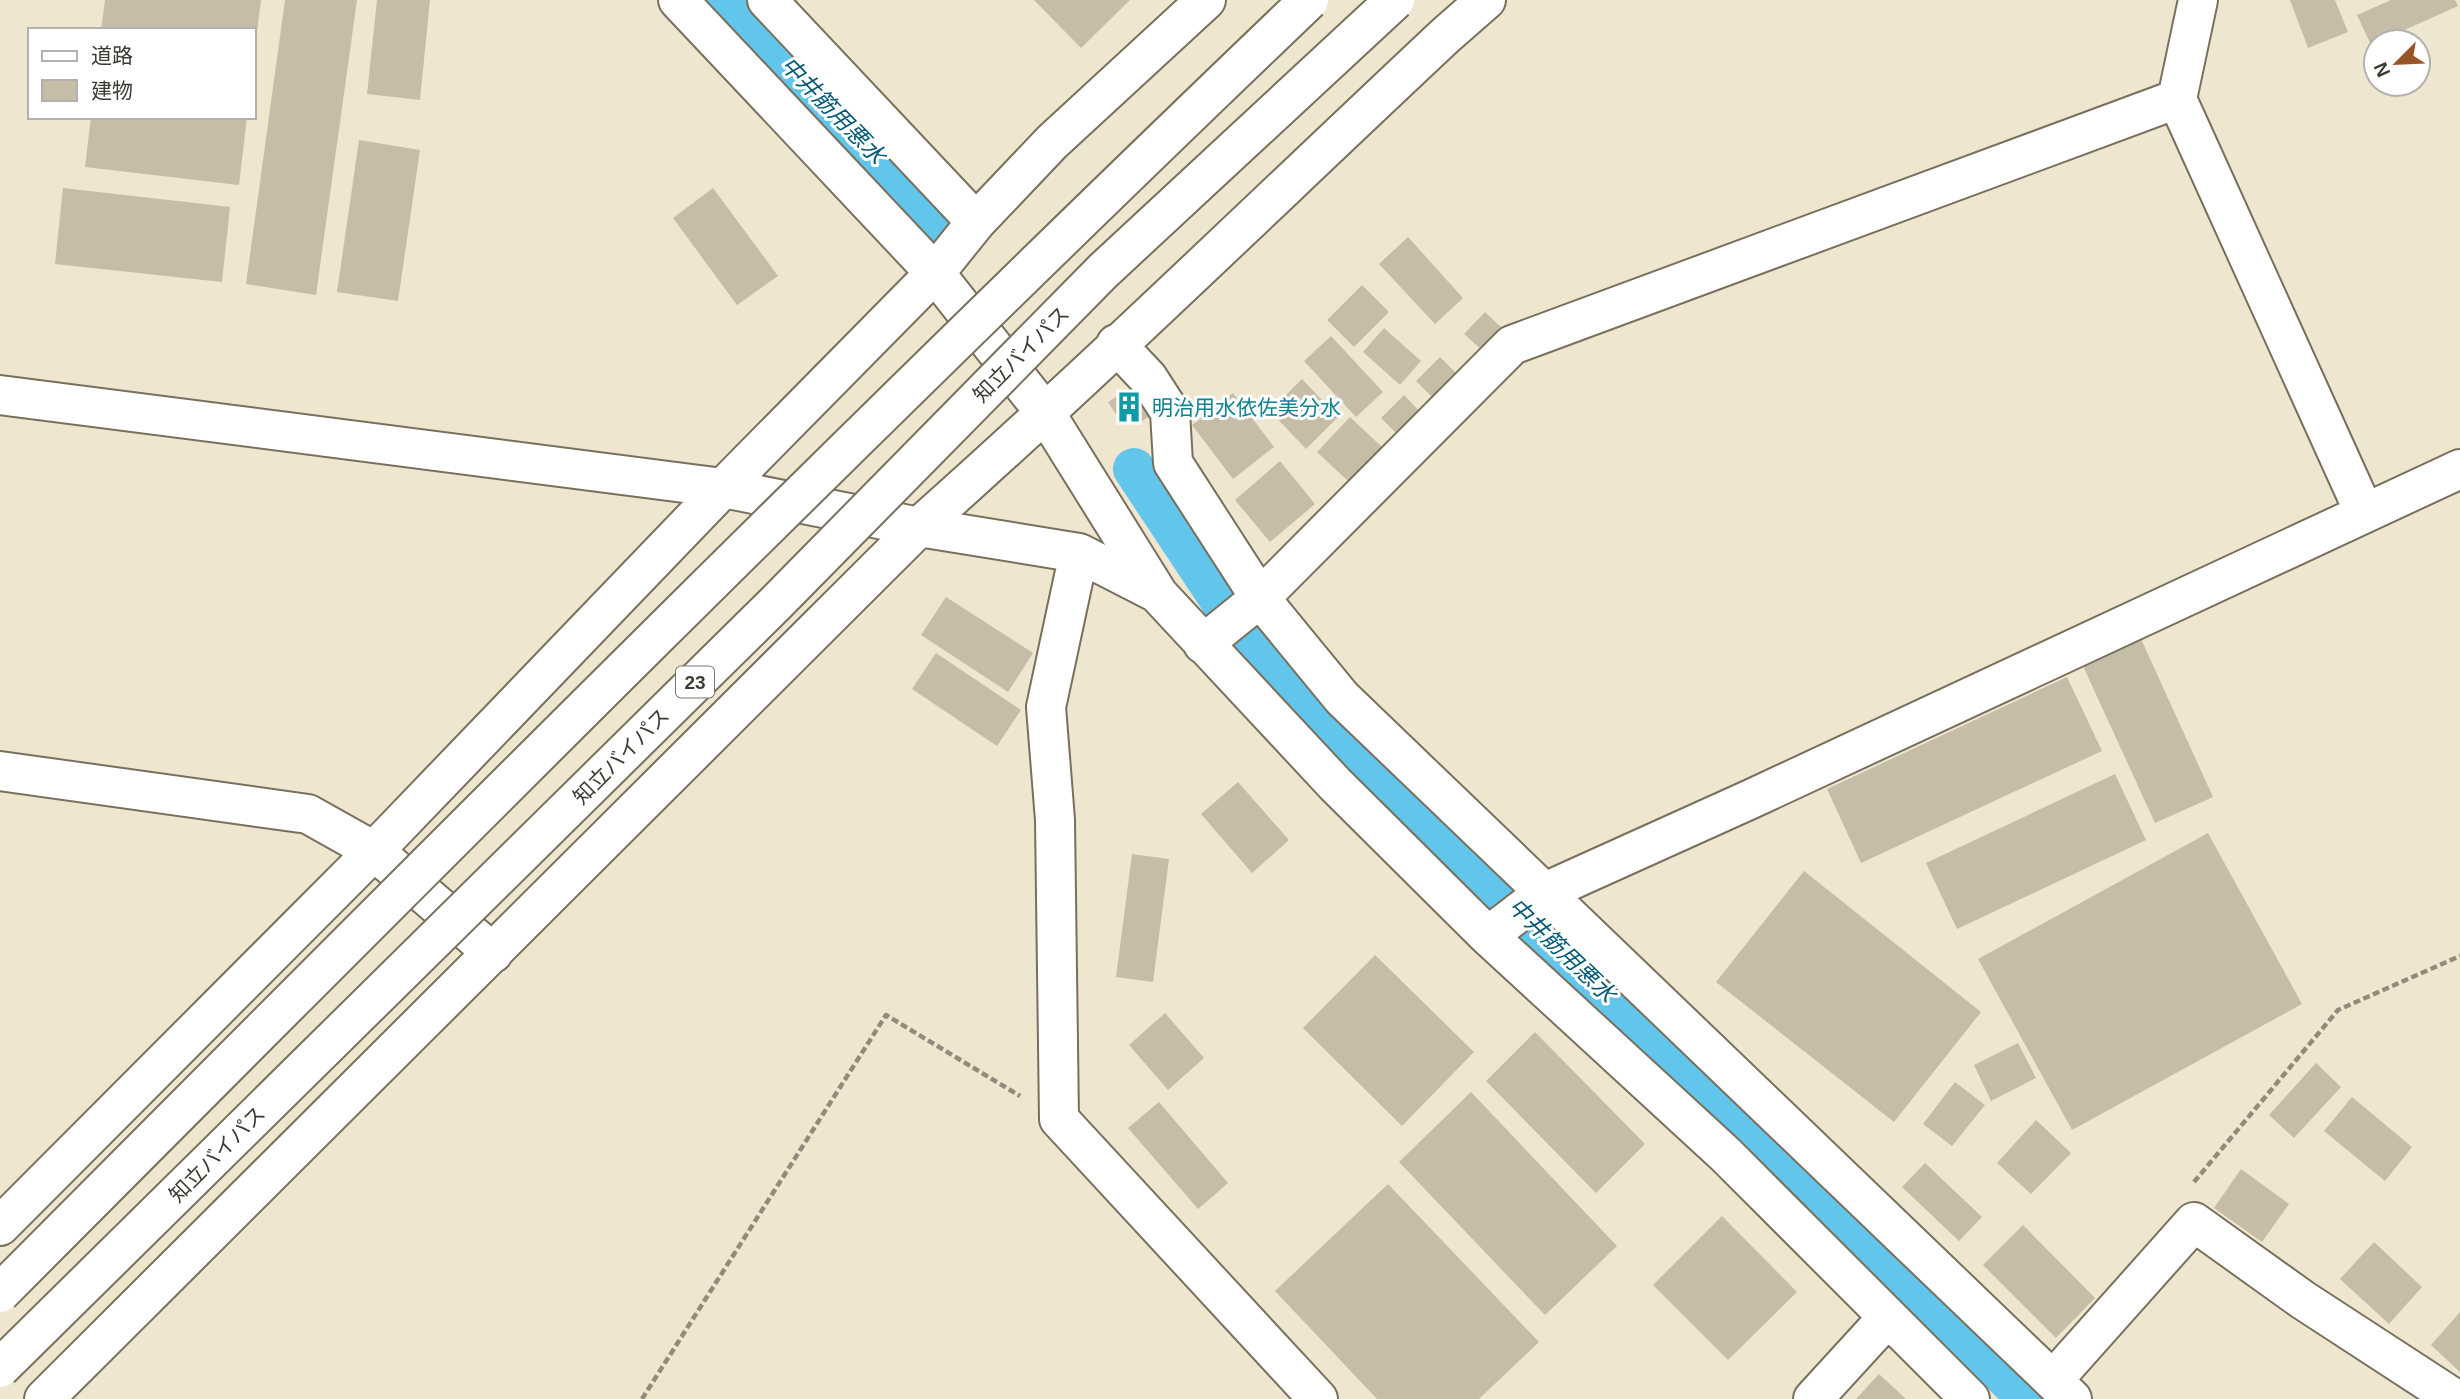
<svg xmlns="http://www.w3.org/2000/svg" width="2460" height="1399" font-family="Helvetica,'Noto Sans JP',sans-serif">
<rect width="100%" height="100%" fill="#efe6d0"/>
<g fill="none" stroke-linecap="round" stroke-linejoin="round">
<path stroke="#62c5eb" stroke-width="42" d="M728,0L938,221
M1134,469L1238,626L1329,726L2029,1399"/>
</g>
<path fill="#c5bda8" d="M105,0H261L255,48L254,30H101Z
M285,0H357L316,295L246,284Z
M377,0H430L420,100L367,94Z
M1034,0H1130L1081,48Z
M2290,0H2335L2348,32L2308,48Z
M2391,0H2455L2458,6L2371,45L2357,15Z
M91,117H247L239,185L85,167Z
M359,140L420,150L398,301L337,292Z
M63,188L230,207L222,282L55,264Z
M713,188L778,276L737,305L673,218Z
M1408,237L1463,298L1435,324L1379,264Z
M1362,285L1389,312L1354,347L1327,320Z
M1485,312L1505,331L1484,352L1464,334Z
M1384,328L1421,361L1400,385L1363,352Z
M1331,336L1383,392L1356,417L1304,361Z
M1440,357L1457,374L1433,398L1416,381Z
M1302,379L1338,417L1306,449L1270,411Z
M1133,387L1152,415L1137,424L1130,412L1119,419L1108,402Z
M1233,393L1274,447L1233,479L1192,425Z
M1404,395L1422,414L1399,436L1381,418Z
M1350,417L1382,447L1349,482L1317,452Z
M1280,461L1315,504L1270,542L1235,500Z
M946,597L1033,653L1008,692L921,635Z
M2141,639L2213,797L2155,823L2083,666Z
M936,653L1021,710L997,746L912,689Z
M2067,677L2102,751L1861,863L1827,789Z
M2115,774L2146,840L1957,929L1926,863Z
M1238,782L1289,840L1252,873L1201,814Z
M2208,833L2302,1004L2072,1130L1978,959Z
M1132,854L1169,859L1153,982L1116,977Z
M1804,871L1981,1012L1894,1122L1716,982Z
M1375,955L1474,1052L1402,1126L1303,1028Z
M1165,1013L1204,1058L1168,1090L1129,1045Z
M1535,1032L1645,1144L1596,1193L1486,1081Z
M2018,1043L2036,1078L1991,1101L1974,1065Z
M2316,1063L2341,1087L2294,1138L2269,1115Z
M1955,1082L1985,1105L1952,1146L1923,1124Z
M1471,1092L1617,1246L1545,1315L1399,1162Z
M2352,1097L2412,1147L2385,1181L2324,1131Z
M1159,1102L1228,1183L1198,1209L1128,1128Z
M2036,1120L2071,1153L2031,1194L1997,1163Z
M1925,1163L1982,1217L1959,1241L1902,1187Z
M2241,1169L2289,1204L2262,1242L2214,1208Z
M1388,1184L1539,1342L1479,1399H1377L1275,1291Z
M1722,1216L1797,1292L1728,1360L1653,1285Z
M2023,1225L2095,1298L2056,1338L1983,1265Z
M2374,1242L2422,1287L2389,1324L2340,1279Z
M2460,1312V1372L2431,1345Z
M1879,1374L1906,1399H1856Z"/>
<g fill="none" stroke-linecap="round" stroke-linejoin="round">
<g stroke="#78705d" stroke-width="42">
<path id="minor" d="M678,0L935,273L1046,414L1157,592
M767,0L976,222
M2198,0L2177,99L2364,512
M1116,344L1148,378L1170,412L1173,463L1260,598L1203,644
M919,527L1079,553L1157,593L1335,784L1488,936L1725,1154L1970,1399
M1079,553L1046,707L1055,820L1059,1119L1318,1399
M0,771L308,814L374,851L493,953
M1488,936L1545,892L1751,799L2460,469
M0,1226L374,851L723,488L935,273L976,222L1052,142L1206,0
M2054,1379L2194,1222L2303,1300L2455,1399
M44,1399L919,527C1098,368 1271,199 1446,35L1486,0
M1813,1399L1888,1317
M2072,1399L1342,698L1260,598L1512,345L2177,99"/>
</g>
<g stroke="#78705d" stroke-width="42">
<path id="tertiary" d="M0,395L723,488L919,527"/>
</g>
<path stroke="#918b7c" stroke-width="4.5" stroke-dasharray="7 3.5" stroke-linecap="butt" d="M2194,1182L2338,1010L2460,956
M642,1399L886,1015L1020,1096"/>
<use href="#minor" stroke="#fff" stroke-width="38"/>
<use href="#tertiary" stroke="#fff" stroke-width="38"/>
<g stroke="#78705d" stroke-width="42" stroke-linecap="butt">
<path id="trunk-bridge" d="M0,1293C433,858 866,424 1309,0
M0,1368L776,603L1103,271L1395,0"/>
</g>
<use href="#trunk-bridge" stroke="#fff" stroke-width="38"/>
</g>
<defs>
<g id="building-bare" transform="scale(2.415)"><path d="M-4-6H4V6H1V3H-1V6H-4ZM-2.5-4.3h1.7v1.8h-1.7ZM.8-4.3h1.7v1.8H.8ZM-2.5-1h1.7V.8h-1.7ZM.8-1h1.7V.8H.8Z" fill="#0f9aa8" stroke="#fff" stroke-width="2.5" paint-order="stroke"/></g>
</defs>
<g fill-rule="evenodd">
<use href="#building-bare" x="1129" y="407"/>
</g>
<g text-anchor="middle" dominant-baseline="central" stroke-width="6" stroke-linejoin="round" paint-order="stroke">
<rect fill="#fff" stroke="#787670" stroke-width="2" x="676" y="666.5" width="38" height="31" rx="5"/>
<g font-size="19" font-weight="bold" fill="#3e3b32">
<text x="695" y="682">23</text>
</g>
<g font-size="21" fill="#3e3b32" stroke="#fff">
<text transform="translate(1021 354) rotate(-45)">知立バイパス</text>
<text transform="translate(621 756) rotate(-45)">知立バイパス</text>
<text transform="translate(217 1154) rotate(-45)">知立バイパス</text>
</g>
<g font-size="21" fill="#0d838f" stroke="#fff" text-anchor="start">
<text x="1152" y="407">明治用水依佐美分水</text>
</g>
<g font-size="23" font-style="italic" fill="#045a74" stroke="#fff">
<text transform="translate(833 110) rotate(46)">中井筋用悪水</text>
<text transform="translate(1562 950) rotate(44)">中井筋用悪水</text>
</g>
</g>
<rect x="28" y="28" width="228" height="91" fill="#ffffff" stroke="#b2b1ad" stroke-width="2"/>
<rect x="42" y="51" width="35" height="10" fill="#ffffff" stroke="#b2b1ad" stroke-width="2"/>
<text x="91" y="63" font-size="21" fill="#3e3b32">道路</text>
<rect x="42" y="80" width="35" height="21" fill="#c5bda8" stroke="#b2b1ad" stroke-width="2"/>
<text x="91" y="98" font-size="21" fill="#3e3b32">建物</text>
<g transform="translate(2397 63) rotate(246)"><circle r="33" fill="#ffffff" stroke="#b2b1ad" stroke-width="2"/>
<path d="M0-5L12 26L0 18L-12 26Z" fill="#995428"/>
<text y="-10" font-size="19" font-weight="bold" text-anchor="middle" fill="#3e3b32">N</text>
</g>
</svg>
